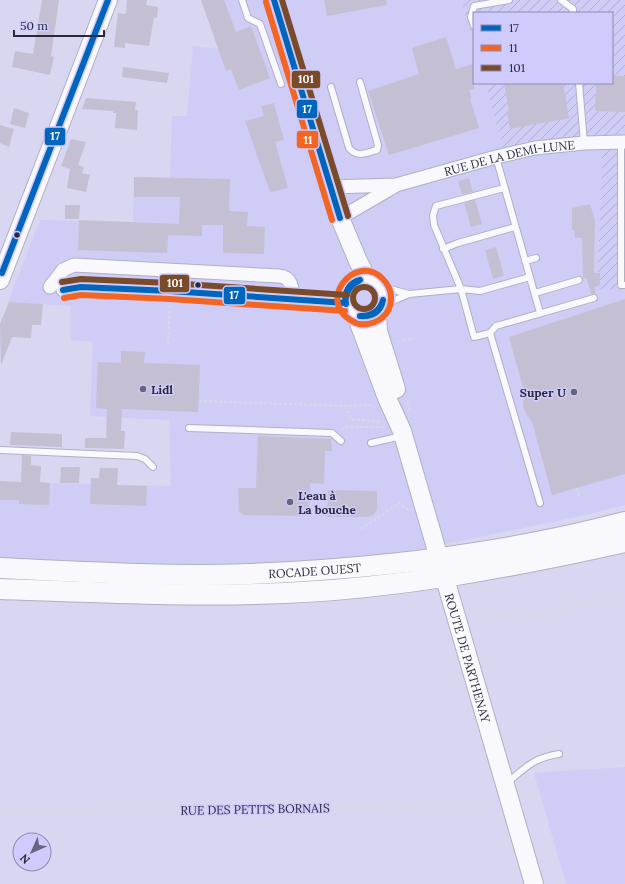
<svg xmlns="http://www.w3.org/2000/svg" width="625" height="884" font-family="Lora,serif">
<defs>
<pattern id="industrial-furrows" width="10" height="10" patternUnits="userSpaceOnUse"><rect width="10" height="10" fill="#cfccf6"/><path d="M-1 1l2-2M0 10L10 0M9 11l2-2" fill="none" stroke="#b2afd4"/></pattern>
</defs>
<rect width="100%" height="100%" fill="#d8d6f1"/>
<path fill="#cfccf6" d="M201,0H461L474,46V83H485L503,147L603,134L597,289L625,290V505L585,515L388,556L217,566L0,561V482L171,486L169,420L90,416L93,342L71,340V306L8,302L40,220L133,222L134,177L170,178L172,116H187L193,46L218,49Z
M625,767V884H566L534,773Z"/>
<path fill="url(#industrial-furrows)" d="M461,0H625V290L597,289L603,134L503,147L485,83H612V13H474V46Z"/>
<path fill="#c5bfd4" d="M42,0H59L51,56L54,57L50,75L12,67L15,51L33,54Z
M127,0H147L146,5L158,7L157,18L154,17L149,46L125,43V48L114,47L118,13L126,14Z
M201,0H224L236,32L251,26L270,78L239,90L231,69L226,71Z
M324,0H386L387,5L327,16Z
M446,37L456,69L474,64V89L469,90L472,99H470L479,128L389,155L368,91L419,74L412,48Z
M123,67L169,73L167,83L122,77Z
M612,76H625V112L595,111L596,83H612Z
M504,83H563L569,118L510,129L507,112L509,111Z
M86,98L136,102L135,110H138L137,130L115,128L116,113H113V111L82,109Z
M274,103L284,140L275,142L288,188L270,192L245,121L264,116L261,106Z
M14,108L29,113L25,128L10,124Z
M0,125L14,129L9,147L0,143Z
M71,139L86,142L78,165L84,167L82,173L90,175L86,192L67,188L70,169L61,166Z
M134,177L230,179L229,211L248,212L247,226L265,227L264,254L223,253V225H202V236L168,235L167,253L78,250L79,220L179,224L180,197H134Z
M469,178L473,192L462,194L458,181Z
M475,200L482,224L471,227L464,203Z
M590,204L595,221L594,273H600V285L595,287V294H591L587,279L583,278L582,238H575L574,230H572V208Z
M65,205H80L79,219H65Z
M496,247L504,276L493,279L485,250Z
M625,299V474L552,495L532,422L527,416L523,407L524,391L509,337Z
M9,302L43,304L41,325H32L31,338L12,337L1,365L0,324Z
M121,351L145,352L144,363L200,365L198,412L122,409L121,431H125L124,449L85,448V438H106L107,409L96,408L98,362L121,363Z
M11,432L62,434V447L10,445Z
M258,436L331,439L332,451H325L324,484L310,483L309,516L244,515L239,512L238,488H256Z
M22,455L31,456V465L41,466L40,482L50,483L49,505L19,504V500H0V481L21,482Z
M61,467H80L79,483H60Z
M100,468H118L117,485L147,486L146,506L90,504L91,478H99Z
M328,490L377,491V510L373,515L368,517H327Z"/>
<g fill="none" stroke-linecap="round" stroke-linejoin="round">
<g stroke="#b0afc3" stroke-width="8">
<path id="service" d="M242,0L248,18L260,24L281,84
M561,0L573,9V13
M474,26L471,17L474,6L509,0
M579,83L584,143
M331,87L349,148C357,158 366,153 377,150L378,145L360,82
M621,142V285H625
M496,157L540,313
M504,188L436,206L433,215L434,225L461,289L480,291L530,277
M443,249L458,243L515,227
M525,261L536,258
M379,286L409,294
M535,293L579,280
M381,306L409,294L461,289L474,337L490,333L496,326L594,298
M490,333L540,503
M189,428L332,433L341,441
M371,443L402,436
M0,450L137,456L145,459L153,467
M506,784C526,767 533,758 559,754"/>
</g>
<g stroke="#b0afc3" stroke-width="15">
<g id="minor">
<path id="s1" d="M330,187L396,185L496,157L535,148L584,143L625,142"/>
<path d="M340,218L395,186"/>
<path d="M50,287L63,270L74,265L279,276C291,277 293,287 292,298"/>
<path d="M63,290L81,287L170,291L346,303"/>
</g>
</g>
<g stroke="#b0afc3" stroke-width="20">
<g id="secondary">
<path d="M274,0L340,218L358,261L368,280"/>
<circle cx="364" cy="298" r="19"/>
<path d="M0,280L108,0"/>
<path d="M377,311L378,331L396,389"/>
<path id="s2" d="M356,315L387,398L402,431L534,884"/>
</g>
</g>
<g stroke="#b0afc3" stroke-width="22">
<g id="primary">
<path id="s3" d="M0,568C83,572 167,577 250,574C374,569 504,554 625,522"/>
<path d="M0,589C95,592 190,597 285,593C400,588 513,567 625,542"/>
</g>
</g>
<path stroke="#d9d8e1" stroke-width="2" stroke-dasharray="3 2" stroke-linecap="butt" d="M0,192L16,196
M398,342L414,338
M168,344L170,302
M406,398L410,411
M199,401L346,406L370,405L375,407
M346,406L351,419L382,422
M342,430L344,427H384
M577,488L579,497
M361,529L399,503L410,511
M469,608C509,628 583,605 625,595
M0,813L465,805L493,800"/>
<use href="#service" stroke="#f9f9fd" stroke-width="6"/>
<use href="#minor" stroke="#f9f9fd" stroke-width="13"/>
<use href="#secondary" stroke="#f9f9fd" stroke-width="18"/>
<use href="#primary" stroke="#f9f9fd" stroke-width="20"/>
<g stroke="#cfcbfc" stroke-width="9">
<path id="bus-1" d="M274,0L340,218
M2,273L108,0
M63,290L81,287L170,291L346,303
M346,304C343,293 349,283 360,280
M346,304C344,292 350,285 360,280
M360,316C372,316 380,311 383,300
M360,316C372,317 381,312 383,300"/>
</g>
<g stroke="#cfcbfc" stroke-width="9">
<path id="bus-2" d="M266,2L332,220
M64,298L81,295L170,299L345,311
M356,323C313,304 354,252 382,278C387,283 391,289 391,297C392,315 376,326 359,324"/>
</g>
<g stroke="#cfcbfc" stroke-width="9">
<path id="bus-3" d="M282,0L348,216
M62,282L81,279L170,283L347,295
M353 298a11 11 0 1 1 22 0a11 11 0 1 1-22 0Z"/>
</g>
<use href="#bus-1" stroke="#0065bd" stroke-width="6"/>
<use href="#bus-2" stroke="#f26522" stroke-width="6"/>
<use href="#bus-3" stroke="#7a4b2a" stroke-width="6"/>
</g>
<g fill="#2a283b" stroke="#cfcbfc" stroke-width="1.5">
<circle cx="17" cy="235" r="3.5"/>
<circle cx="198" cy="285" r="3.5"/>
</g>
<g fill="#67657b" stroke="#cfcbfc" stroke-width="1.5">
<circle cx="143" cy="389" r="4"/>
<circle cx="574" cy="392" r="4"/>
<circle cx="290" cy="502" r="4"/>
</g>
<g text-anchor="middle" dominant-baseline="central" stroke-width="3" stroke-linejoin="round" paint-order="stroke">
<g font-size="12" fill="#2a283b" stroke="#cfcbfc">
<text stroke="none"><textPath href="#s1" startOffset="183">RUE DE LA DEMI-LUNE</textPath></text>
<text stroke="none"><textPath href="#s3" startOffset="315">ROCADE OUEST</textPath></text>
<text stroke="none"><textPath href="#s2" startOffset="361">ROUTE DE PARTHENAY</textPath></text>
<text transform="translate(255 809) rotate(-1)">RUE DES PETITS BORNAIS</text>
</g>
<g font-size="12" font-weight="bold" fill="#2a283b" stroke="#cfcbfc" text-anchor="start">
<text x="151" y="389">Lidl</text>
<text x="566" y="392" text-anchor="end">Super U</text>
<text x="298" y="495">L'eau à<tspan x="298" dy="14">La bouche</tspan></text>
</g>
</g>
<g stroke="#cfcbfc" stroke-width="1.5">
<rect x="291" y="70" width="30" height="19" rx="4" fill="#7a4b2a"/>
<rect x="296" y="99" width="22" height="20" rx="4" fill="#0065bd"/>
<rect x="44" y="127" width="22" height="19" rx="4" fill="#0065bd"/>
<rect x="296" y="130" width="23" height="19" rx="4" fill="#f26522"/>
<rect x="159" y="274" width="31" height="19" rx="4" fill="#7a4b2a"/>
<rect x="223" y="286" width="23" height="19" rx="4" fill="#0065bd"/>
</g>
<g font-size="11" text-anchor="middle" font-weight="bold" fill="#fff">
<text x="306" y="83">101</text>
<text x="307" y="113">17</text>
<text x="55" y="140">17</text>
<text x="308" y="144">11</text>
<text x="175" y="287">101</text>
<text x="234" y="299">17</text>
</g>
<rect x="473" y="12" width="140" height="72" fill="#cfcbfc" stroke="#8d8aaf"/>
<rect x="481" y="25" width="20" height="6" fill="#0065bd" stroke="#8d8aaf"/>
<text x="509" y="32" font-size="12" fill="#2a283b">17</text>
<rect x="481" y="45" width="20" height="6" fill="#f26522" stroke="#8d8aaf"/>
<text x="509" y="52" font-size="12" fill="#2a283b">11</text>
<rect x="481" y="65" width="20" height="6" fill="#7a4b2a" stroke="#8d8aaf"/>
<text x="509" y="72" font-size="12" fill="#2a283b">101</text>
<g transform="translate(32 852) rotate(225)"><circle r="19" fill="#cfcbfc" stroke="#8d8aaf"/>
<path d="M0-3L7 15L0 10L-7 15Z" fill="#67657b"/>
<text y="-6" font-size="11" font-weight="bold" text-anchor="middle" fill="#2a283b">N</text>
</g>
<path d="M14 30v6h90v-6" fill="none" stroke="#2a283b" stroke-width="2"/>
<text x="20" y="30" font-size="12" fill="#2a283b" stroke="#cfcbfc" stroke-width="3" paint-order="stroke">50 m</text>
</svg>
